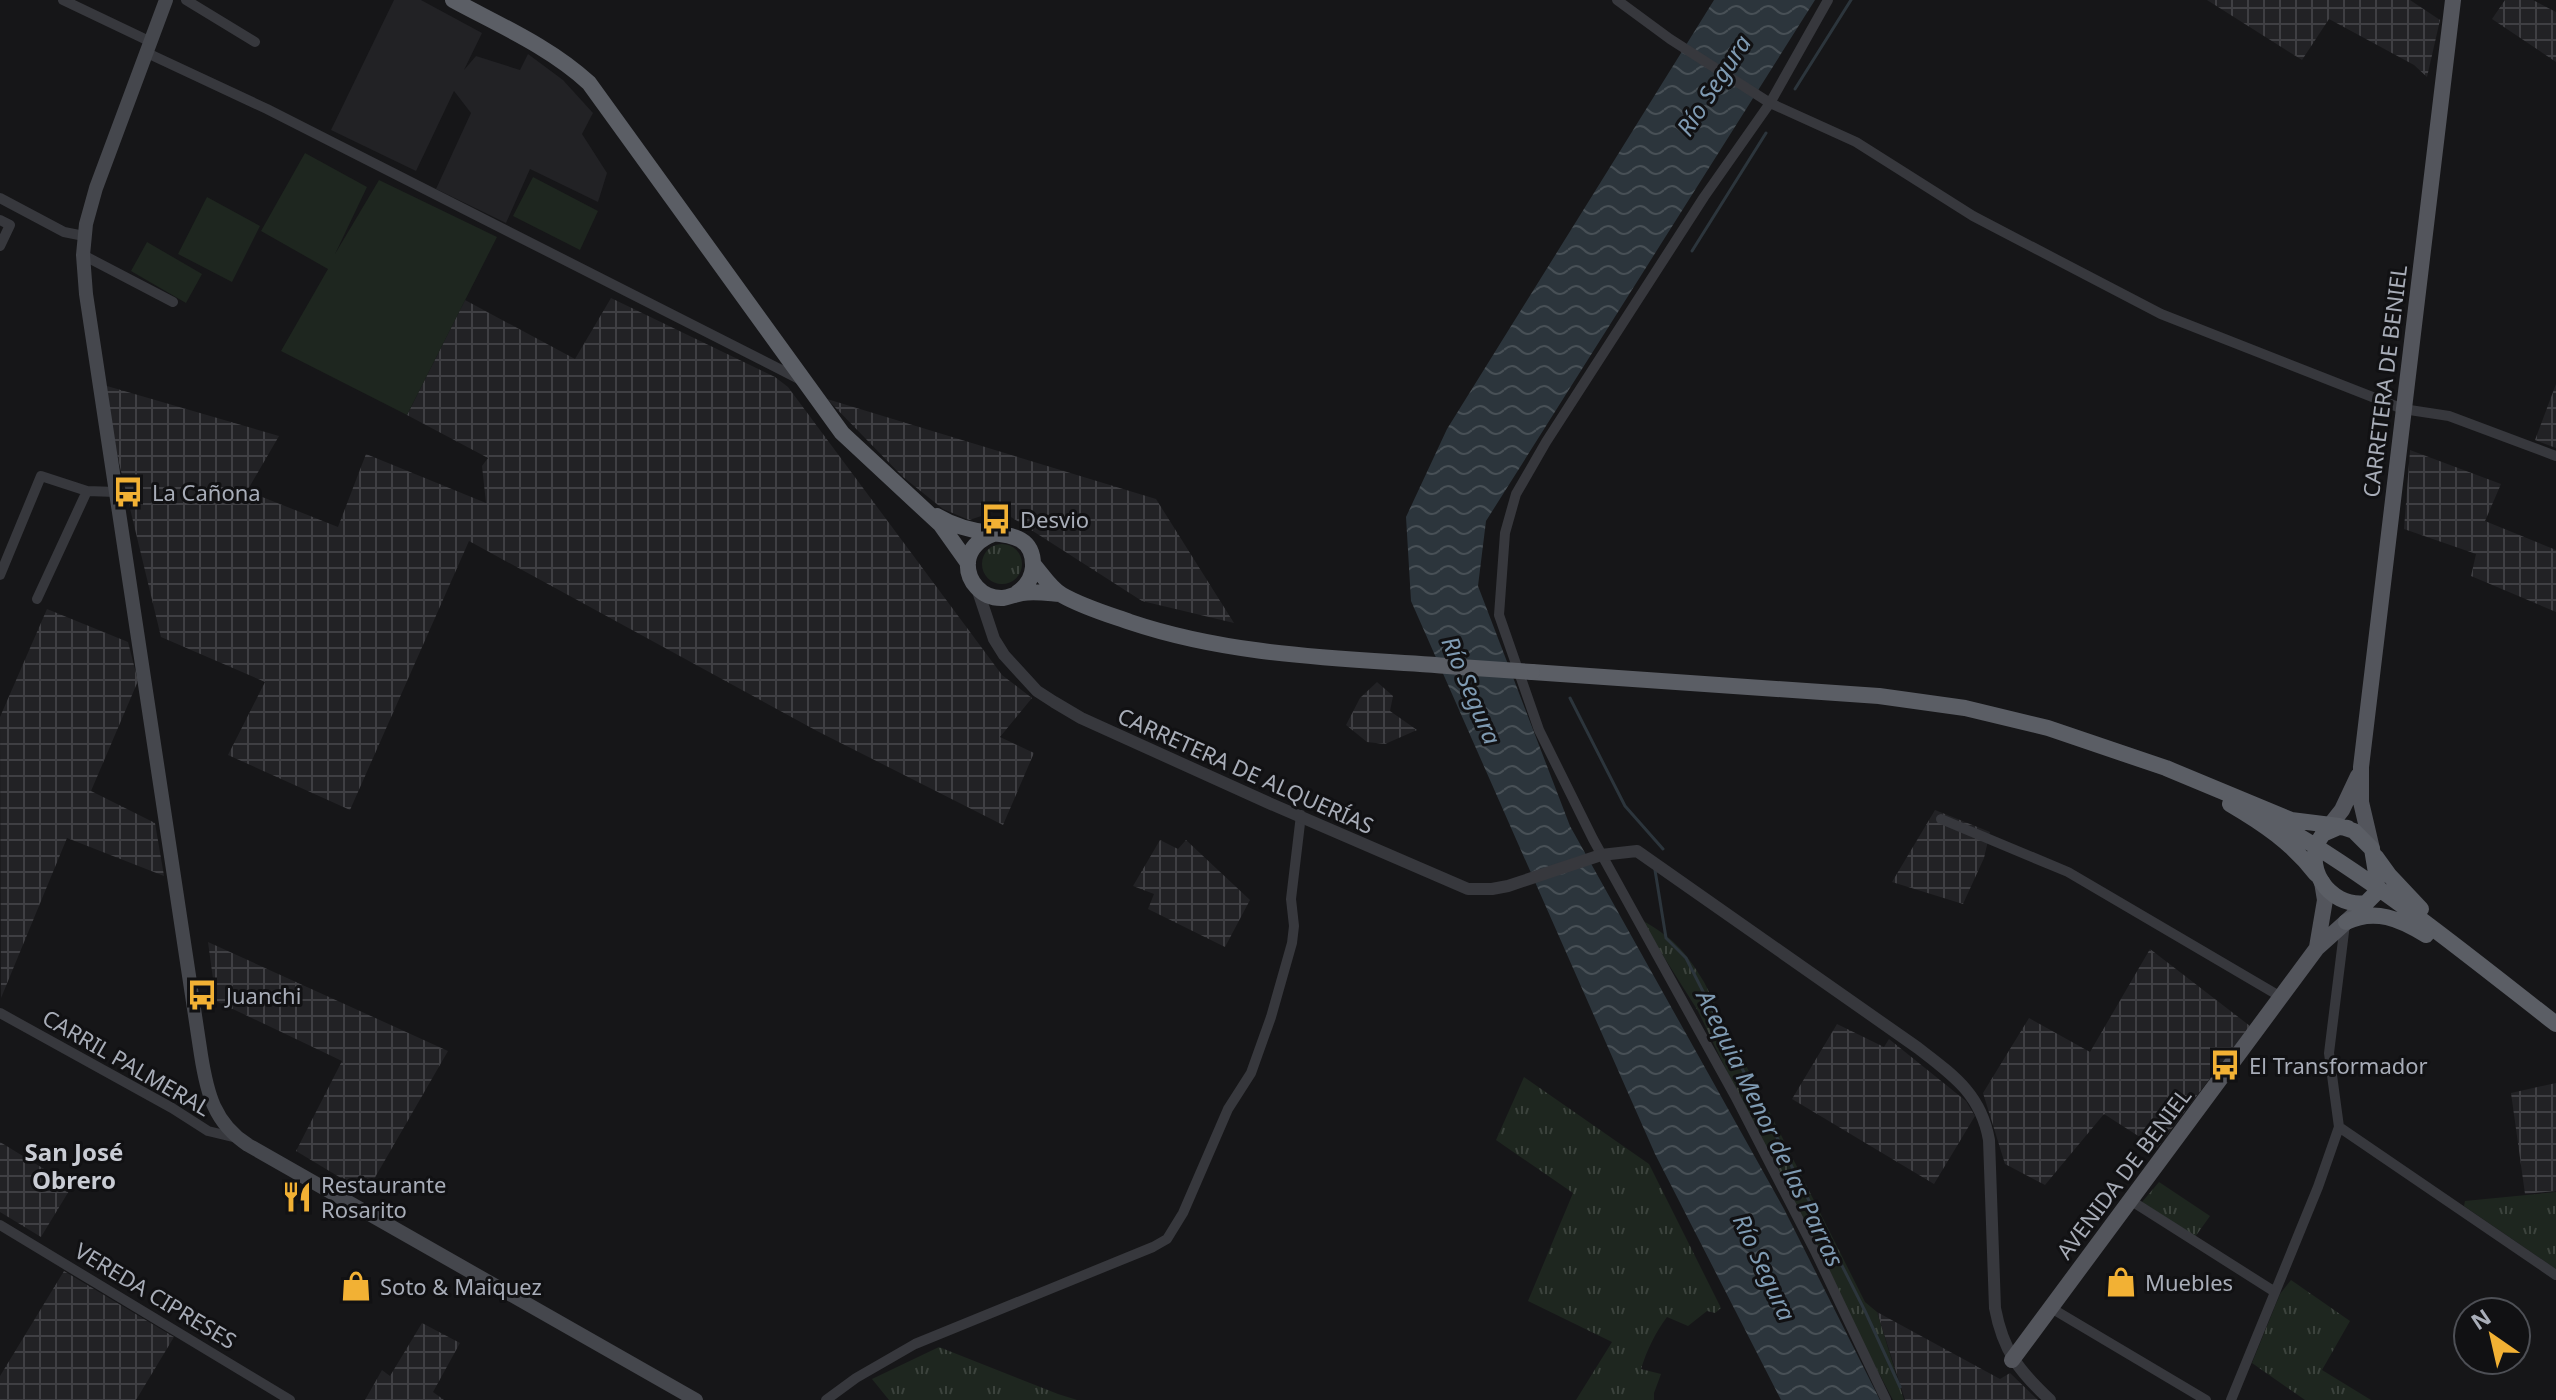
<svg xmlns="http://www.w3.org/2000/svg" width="2556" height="1400" font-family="'Noto Sans',sans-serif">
<defs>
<pattern id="industrial-grid" width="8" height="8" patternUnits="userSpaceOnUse" patternTransform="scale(2)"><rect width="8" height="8" fill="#222225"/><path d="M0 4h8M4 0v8" fill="none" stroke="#3f3f43"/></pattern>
<pattern id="grass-tufts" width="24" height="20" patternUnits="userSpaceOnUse" patternTransform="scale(2)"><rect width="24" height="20" fill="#1e261f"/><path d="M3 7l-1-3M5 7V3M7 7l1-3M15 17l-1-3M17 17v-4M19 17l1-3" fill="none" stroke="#3c433d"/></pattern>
<pattern id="water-waves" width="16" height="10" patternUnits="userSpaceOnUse" patternTransform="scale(2)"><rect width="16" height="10" fill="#2c353c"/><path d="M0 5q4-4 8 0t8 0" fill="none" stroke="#485056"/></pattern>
</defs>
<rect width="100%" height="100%" fill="#161618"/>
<path fill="#222225" d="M394,0H421L482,33L464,70L476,56L520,70L528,54L563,80L593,113L582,134L607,173L598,202L530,169L506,223L436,189L471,113L454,91L416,171L331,130Z"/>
<path fill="url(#industrial-grid)" d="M2207,0H2410L2440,20L2427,77L2414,65L2329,19L2302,60Z
M2505,0H2533L2556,12V62L2492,19Z
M611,298L775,377L788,387L1002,675L1032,698L1000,737L1034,753L1003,825L817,731L469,541L350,810L228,755L265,682L161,637L100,384L279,436L247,491L338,527L366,454L486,503L482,466L488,458L407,415L465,300L575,359Z
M2556,384V448L2535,440Z
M827,399L1156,499L1234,623L1142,601L1000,510L969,520L943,509L903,477Z
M2410,450L2501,484L2485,521L2556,550V612L2471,576L2476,554L2404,529Z
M47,609L128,642L138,681L91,791L155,823L164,876L67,838L1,998L0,717Z
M1377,682L1393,696L1390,711L1417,730L1385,744L1367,742L1346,725L1360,698Z
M1935,810L1990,832L1984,858L1963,904L1892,882Z
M1160,840L1178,849L1186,840L1250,900L1225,947L1148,909L1154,894L1133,886Z
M208,942L448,1051L366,1193L296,1151L342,1061L216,1001Z
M2150,949L2250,1026L2157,1148L2104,1114L2045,1185L2005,1164L1983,1093L2029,1018L2090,1052Z
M1837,1024L1884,1047L1889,1039L1966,1101L1975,1116L1934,1184L1792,1099Z
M2556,1083V1191L2525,1194L2511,1093Z
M0,1142L72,1186L41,1237L0,1212Z
M64,1271L174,1337L136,1400H0V1376Z
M1877,1312L2000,1379L2010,1373L2038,1400H1905Z
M422,1323L460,1343L433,1392L444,1400H365L382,1370L390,1376Z"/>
<path fill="url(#grass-tufts)" d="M982 564a20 20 0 1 1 40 0a20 20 0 1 1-40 0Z
M1640,919C1673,938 1684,949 1704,982L1865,1302L1877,1312L1904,1400H1893L1787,1197L1698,1011Z
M1524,1077L1649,1164L1721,1308L1715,1313L1707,1311L1688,1326L1667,1317C1655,1333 1647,1350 1641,1369L1661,1374L1654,1393V1400H1576L1612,1342L1528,1301L1573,1193L1496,1140Z
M2159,1182L2210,1216L2195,1237L2142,1202Z
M2556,1192V1269L2464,1206L2465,1201Z
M2291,1280L2350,1321L2322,1370L2371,1400H2305L2252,1363L2280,1294Z
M939,1347L1058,1394L1077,1400H889L872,1379Z"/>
<path fill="#1e261f" d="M305,153L367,187L335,254L379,180L497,237L407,415L281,351L328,269L261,231Z
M533,177L598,211L580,250L513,216Z
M207,197L260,226L232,282L178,254Z
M147,242L202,274L186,303L131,271Z"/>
<path fill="url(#water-waves)" d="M1714,0H1815L1486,521L1478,586L1570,826L1784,1209L1880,1400H1781L1655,1154L1411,601L1406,517L1447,429Z"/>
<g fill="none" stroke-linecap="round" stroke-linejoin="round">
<path stroke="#2c353c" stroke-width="3" d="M1795,89L1851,0
M1692,251L1766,133
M1570,698L1625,806L1663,849
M1655,870L1666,938L1686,958L1865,1311L1900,1387"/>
<path stroke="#37383d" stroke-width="10" d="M63,0L149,41
M186,0L255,42
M1617,0L1670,39L1770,103L1856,142L1973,216L2161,314L2403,409L2449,416L2556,456
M1828,0L1770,103L1704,197L1546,442L1516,494L1505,533L1499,615L1539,730L1593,839L1735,1096L1816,1253L1886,1400
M145,52L267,109L801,380
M0,198L64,232L84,236
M0,220L10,225L0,246
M83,255L173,302
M0,575L41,476L87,491L116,492
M37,599L87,491
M1941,819L2068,872L2281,997
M0,1013L172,1108L208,1131L237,1138
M2339,1127L2556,1275
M2130,1200L2275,1292
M0,1225L290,1400
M2051,1308L2206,1400
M826,1400L856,1378L915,1344L1153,1247L1167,1239L1183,1213L1228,1109L1251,1073L1271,1017L1292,943L1294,926L1291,899L1301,815
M2231,1400L2318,1187L2339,1127L2329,1053L2345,924"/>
<path stroke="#37383d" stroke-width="12" d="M977,588L994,639L1004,655L1037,691L1054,702L1081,718L1271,804L1468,889H1492L1508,886L1601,855L1637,851L1918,1048C1953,1075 1981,1094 1989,1140L1995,1308C2003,1351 2019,1371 2050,1400"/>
<path stroke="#45474d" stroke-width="14" d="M166,0L96,188L86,224L83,255L86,294L201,1055C207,1093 214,1123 248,1145L696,1400"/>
<path stroke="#53555c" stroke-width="16" d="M2323,834L2342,810L2358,776
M2372,849L2361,802V767L2453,0
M2317,947L2325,900L2322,882
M2012,1360L2317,948L2356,913"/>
<path stroke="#5b5e65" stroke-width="16" d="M453,0C499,25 550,47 589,83L842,433L941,525L968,563
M937,516C952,525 973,531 991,533C1013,535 1034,538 1033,567C1032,579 1026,587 1017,593
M993,534C980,539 970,547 968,561C966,581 982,599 1003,598C1010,597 1015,594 1022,593C1035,591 1047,593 1060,594
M1033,564C1042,574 1050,588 1062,595C1083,607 1107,614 1130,622C1237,658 1349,658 1460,667
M1532,672L1879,696L1965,708L2048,728L2166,768L2291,820L2339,826L2354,831L2372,849L2377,879L2376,893L2366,903C2328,908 2300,864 2323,834L2339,827L2348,828
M2230,804C2264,824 2292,843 2316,874
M2275,822C2375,879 2465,953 2556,1024
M2376,857L2389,875L2421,909
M2346,922C2375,908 2400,919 2426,935"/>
<path stroke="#5b5e65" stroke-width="16" d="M1460,667L1532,672"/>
</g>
<defs>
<g id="bus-bare" transform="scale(2.4)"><path d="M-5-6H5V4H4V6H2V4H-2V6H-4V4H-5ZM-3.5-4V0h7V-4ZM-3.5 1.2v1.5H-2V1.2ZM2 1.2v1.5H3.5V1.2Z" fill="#f2b134" stroke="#111113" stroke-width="2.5" paint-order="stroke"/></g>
<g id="restaurant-bare" transform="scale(2.4)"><path d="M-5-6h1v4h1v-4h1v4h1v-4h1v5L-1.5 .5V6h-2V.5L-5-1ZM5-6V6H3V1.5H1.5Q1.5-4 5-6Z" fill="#f2b134" stroke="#111113" stroke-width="2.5" paint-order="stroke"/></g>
<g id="shop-bare" transform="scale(2.4)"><path d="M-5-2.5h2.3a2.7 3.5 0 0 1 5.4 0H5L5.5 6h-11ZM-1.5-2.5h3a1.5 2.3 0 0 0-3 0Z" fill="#f2b134" stroke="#111113" stroke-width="2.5" paint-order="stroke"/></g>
</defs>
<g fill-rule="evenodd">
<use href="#bus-bare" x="128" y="492"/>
<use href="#bus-bare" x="996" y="519"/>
<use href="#bus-bare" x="202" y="995"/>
<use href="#bus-bare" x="2225" y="1065"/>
<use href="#restaurant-bare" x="297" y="1197"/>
<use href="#shop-bare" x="2121" y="1282"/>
<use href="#shop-bare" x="356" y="1286"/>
</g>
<g text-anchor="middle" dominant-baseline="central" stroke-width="6" stroke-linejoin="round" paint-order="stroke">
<g font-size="22" fill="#a8adb8" stroke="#111113">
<text transform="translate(2384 381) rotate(-83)">CARRETERA DE BENIEL</text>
<text transform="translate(1246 770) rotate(24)">CARRETERA DE ALQUERÍAS</text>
<text transform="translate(127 1062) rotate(30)">CARRIL PALMERAL</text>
<text transform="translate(2123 1173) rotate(-53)">AVENIDA DE BENIEL</text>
<text transform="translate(156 1295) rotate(31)">VEREDA CIPRESES</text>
</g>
<g font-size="22" fill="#a8adb8" stroke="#111113" text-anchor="start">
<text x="152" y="492">La Cañona</text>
<text x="1020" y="519">Desvio</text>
<text x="226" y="995">Juanchi</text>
<text x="2249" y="1065">El Transformador</text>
<text x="321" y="1184">Restaurante<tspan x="321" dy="25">Rosarito</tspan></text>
<text x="2145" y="1282">Muebles</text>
<text x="380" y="1286">Soto &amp; Maiquez</text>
</g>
<g font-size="24" font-style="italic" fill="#7f9bb3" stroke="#111113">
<text transform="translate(1713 85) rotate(-57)">Río Segura</text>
<text transform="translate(1472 690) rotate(67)">Río Segura</text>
<text transform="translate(1771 1128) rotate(64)">Acequia Menor de las Parras</text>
<text transform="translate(1765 1267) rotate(65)">Río Segura</text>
</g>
<g font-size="24" font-weight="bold" fill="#c9ccd4" stroke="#111113">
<text x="74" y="1151">San José<tspan x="74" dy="28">Obrero</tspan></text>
</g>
</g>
<g transform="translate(2492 1336) rotate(326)"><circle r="38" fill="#111113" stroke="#4d4f55" stroke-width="2"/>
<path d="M0-6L14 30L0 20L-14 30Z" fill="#f2b134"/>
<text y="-12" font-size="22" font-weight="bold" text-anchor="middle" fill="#a8adb8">N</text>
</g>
</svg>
